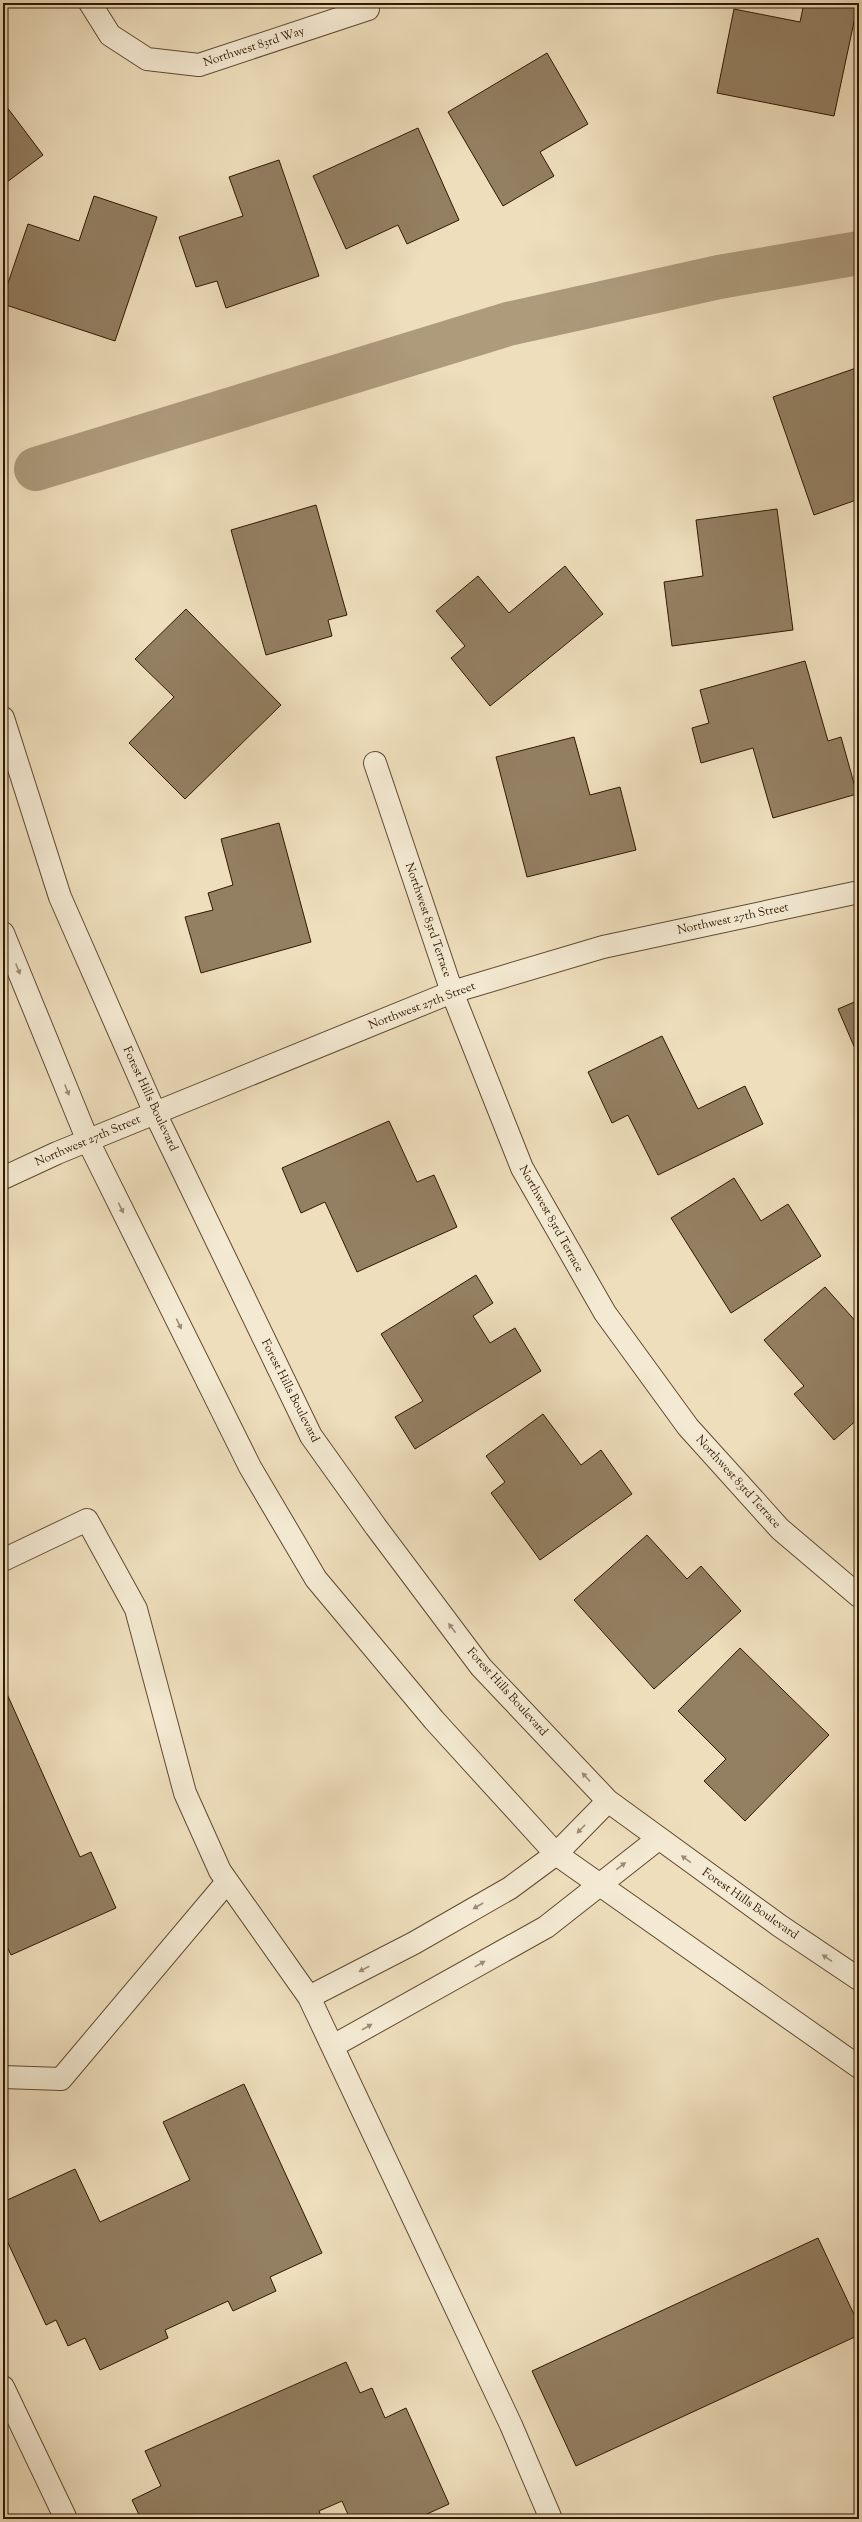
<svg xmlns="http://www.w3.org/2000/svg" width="862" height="2522" font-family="'Sorts Mill Goudy',serif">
<rect width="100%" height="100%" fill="#eedebc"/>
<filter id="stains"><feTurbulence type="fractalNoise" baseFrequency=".005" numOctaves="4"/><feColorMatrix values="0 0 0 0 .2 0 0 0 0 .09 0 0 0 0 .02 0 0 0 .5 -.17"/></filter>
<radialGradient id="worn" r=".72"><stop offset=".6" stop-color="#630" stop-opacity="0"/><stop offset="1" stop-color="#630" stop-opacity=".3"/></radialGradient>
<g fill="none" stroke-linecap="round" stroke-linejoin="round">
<path stroke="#ad9b7c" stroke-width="44" d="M36,469L508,324L719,277L859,253"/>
</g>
<path fill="#937f62" stroke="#301800" d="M804,3H858L834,116L717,93L734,9L800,22Z
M547,53L588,124L540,152L554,176L503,206L448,112Z
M3,102L43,155L3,185Z
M418,128L459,220L407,244L398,225L346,249L313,176Z
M279,160L319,276L226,308L217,281L196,287L179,237L243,216L229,177Z
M94,196L157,217L115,341L3,304V298L28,224L79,241Z
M859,367V499L814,515L773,397Z
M316,505L347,615L328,620L332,636L266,655L231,530Z
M777,509L793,630L672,646L664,582L703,576L696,520Z
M565,566L603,614L490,706L451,658L465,646L436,611L478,576L509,613Z
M186,609L281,705L185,799L129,743L174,697L135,659Z
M805,661L828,741L841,737L857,794L773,818L753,748L701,763L692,728L709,723L700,690Z
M574,737L590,795L620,787L636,850L527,877L496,757Z
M279,823L311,942L201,973L185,917L213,910L208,893L233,885L221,839Z
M859,1000V1058L838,1009Z
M662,1036L698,1109L745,1086L763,1124L658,1175L628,1115L612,1123L588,1072Z
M389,1121L417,1182L434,1175L457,1227L357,1272L325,1202L301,1213L282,1168Z
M734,1178L761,1221L788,1204L821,1256L731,1313L671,1218Z
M476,1275L493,1303L473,1316L490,1343L515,1328L541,1371L415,1449L395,1417L423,1401L381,1334Z
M825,1287L859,1325V1418L834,1440L794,1394L804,1386L764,1340Z
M543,1414L581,1465L601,1450L632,1494L540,1560L491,1493L505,1482L486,1456Z
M647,1535L687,1579L701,1566L741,1611L654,1689L574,1600Z
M740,1648L829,1735L745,1821L704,1781L726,1759L678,1711Z
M3,1685L80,1857L91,1852L116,1908L11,1955L3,1938Z
M244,2084L322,2253L270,2277L276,2291L233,2311L228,2301L165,2330L168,2338L100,2370L85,2338L68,2346L56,2320L46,2325L3,2232V2202L75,2169L100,2222L190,2180L163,2122Z
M818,2238L859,2325V2335L576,2466L532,2371Z
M346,2362L360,2393L372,2388L385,2418L406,2408L449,2504L427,2514L429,2519H350L342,2501L319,2511L322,2519H141L132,2500L161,2486L145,2451Z"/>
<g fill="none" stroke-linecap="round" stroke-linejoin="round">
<g stroke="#604a2f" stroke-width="24">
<path id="minor" d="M90,3L110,35L147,59L199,65L368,9
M3,718L60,897L155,1113L311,1436L376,1527L481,1667L608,1801L780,1926L859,1979
M375,763L452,992L522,1168L605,1313L688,1427L780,1529L859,1596
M3,933L88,1141L250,1467L316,1579L434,1720L556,1854L859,2067
M3,1178L57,1153L452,992L603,947L859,892
M3,1560L87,1520L136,1609L185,1793L220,1871L309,1997L511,2425L551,2519
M309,1997L414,1943L510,1888L556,1854L608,1801
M333,2046L546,1927L658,1839
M3,2077L61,2079L227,1882
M3,2387L66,2519"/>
</g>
<use href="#minor" stroke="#f4ead3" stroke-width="22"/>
</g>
<defs><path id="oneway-solid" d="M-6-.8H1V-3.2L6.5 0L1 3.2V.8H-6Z"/></defs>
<g fill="#9c8c74">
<use href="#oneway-solid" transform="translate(18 969) rotate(68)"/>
<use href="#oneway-solid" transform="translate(67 1090) rotate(68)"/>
<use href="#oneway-solid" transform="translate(121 1208) rotate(64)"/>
<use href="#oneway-solid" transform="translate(179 1324) rotate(64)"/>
<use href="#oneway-solid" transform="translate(452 1628) rotate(-127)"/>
<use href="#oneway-solid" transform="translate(586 1777) rotate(-133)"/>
<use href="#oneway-solid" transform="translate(581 1829) rotate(134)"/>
<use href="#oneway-solid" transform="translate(686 1859) rotate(-144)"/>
<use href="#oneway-solid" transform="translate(621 1866) rotate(-37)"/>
<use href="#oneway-solid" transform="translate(478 1906) rotate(150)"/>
<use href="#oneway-solid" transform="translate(827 1958) rotate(-146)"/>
<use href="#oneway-solid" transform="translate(480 1964) rotate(-29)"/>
<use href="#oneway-solid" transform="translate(364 1969) rotate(153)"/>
<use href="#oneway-solid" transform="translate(367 2027) rotate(-29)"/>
</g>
<g text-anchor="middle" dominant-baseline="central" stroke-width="3" stroke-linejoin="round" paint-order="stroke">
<g font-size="12" fill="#301800" stroke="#f4ead3">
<text transform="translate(254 47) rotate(-18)">Northwest 83rd Way</text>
<text transform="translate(733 919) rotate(-12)">Northwest 27th Street</text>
<text transform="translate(428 920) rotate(71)">Northwest 83rd Terrace</text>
<text transform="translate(422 1006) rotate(-21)">Northwest 27th Street</text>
<text transform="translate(150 1099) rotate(65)">Forest Hills Boulevard</text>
<text transform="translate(88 1141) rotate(-23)">Northwest 27th Street</text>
<text transform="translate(551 1219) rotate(61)">Northwest 83rd Terrace</text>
<text transform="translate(290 1391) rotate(63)">Forest Hills Boulevard</text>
<text transform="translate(738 1482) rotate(48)">Northwest 83rd Terrace</text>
<text transform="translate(507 1692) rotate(48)">Forest Hills Boulevard</text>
<text transform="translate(750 1904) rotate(35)">Forest Hills Boulevard</text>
</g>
</g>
<rect width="862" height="2522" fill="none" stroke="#eedebc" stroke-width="16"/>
<rect x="4" y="4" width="854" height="2514" fill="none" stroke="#301800" stroke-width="2"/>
<rect x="8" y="8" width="846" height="2506" fill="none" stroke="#301800"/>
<rect width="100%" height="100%" filter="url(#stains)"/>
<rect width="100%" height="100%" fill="url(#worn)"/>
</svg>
